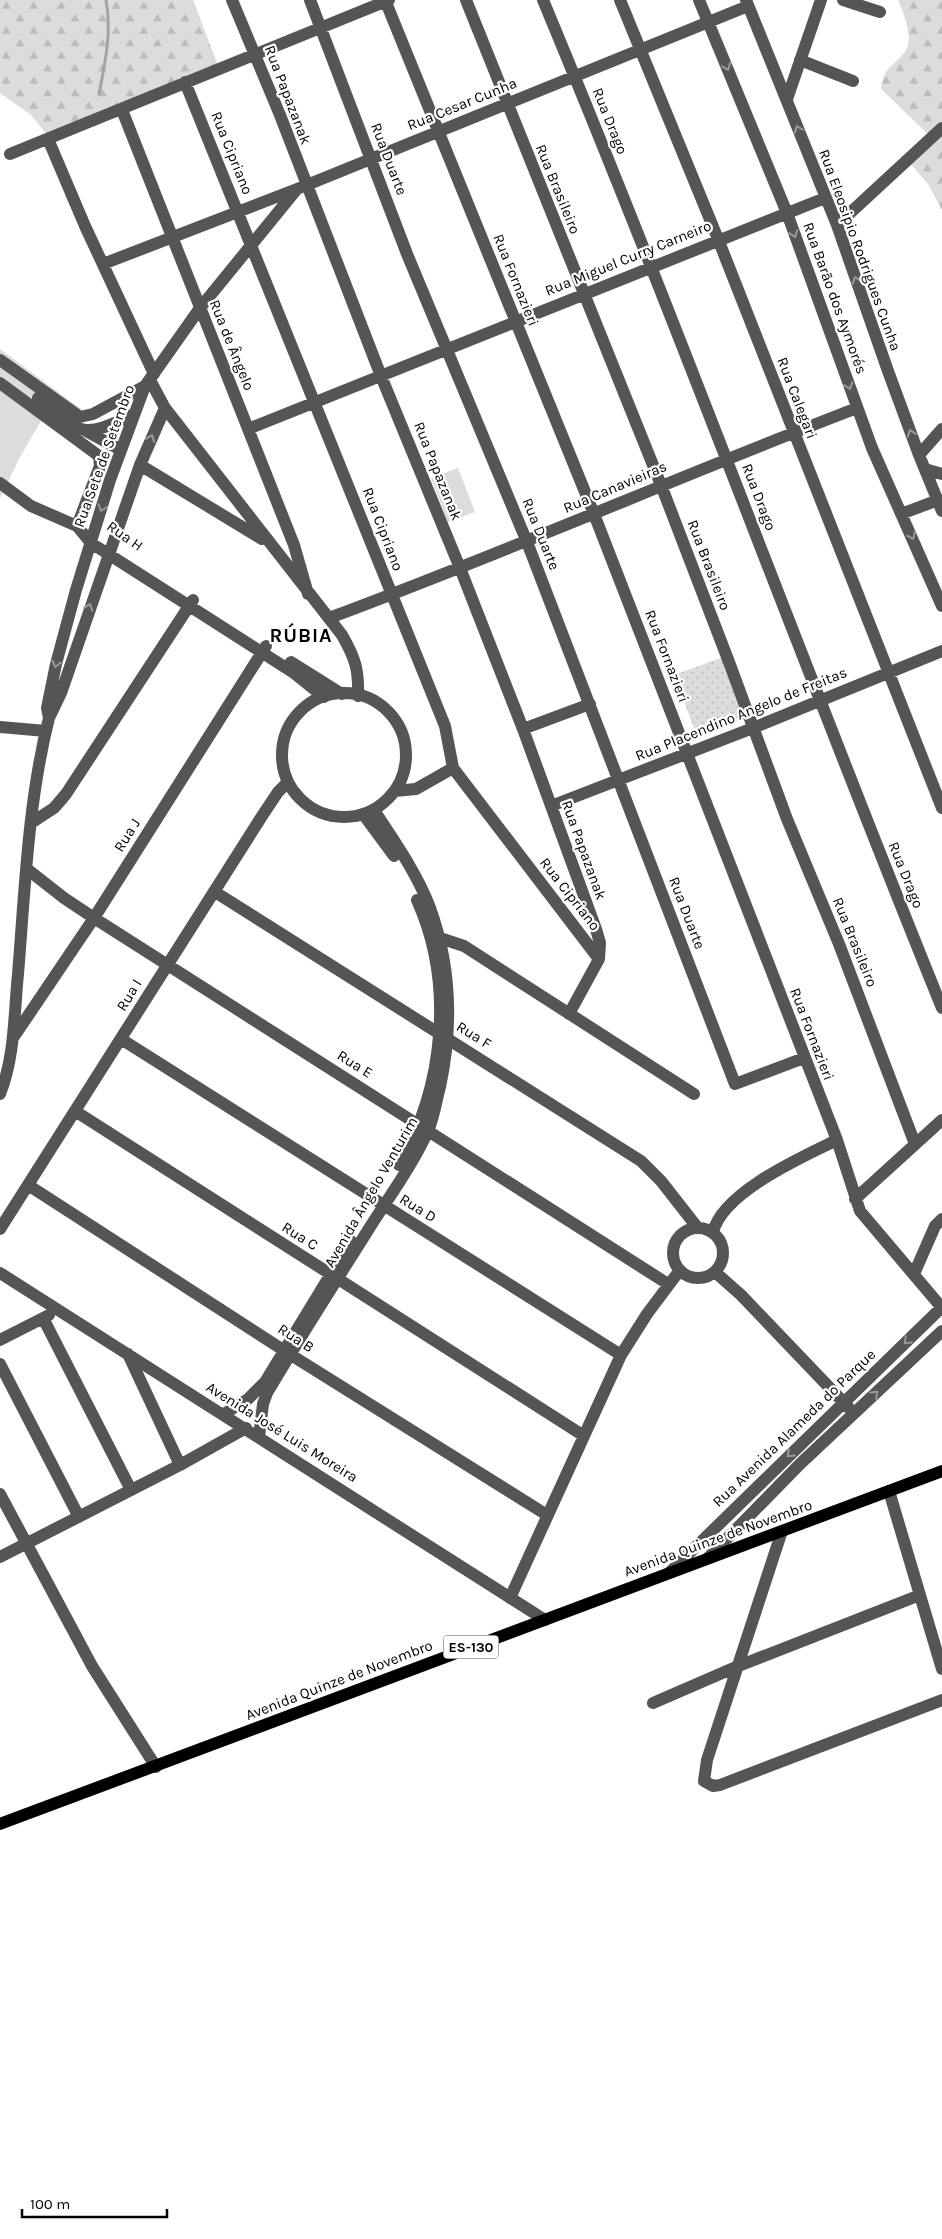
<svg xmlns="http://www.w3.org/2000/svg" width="942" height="2239" font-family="Karla,sans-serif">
<defs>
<pattern id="forest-firs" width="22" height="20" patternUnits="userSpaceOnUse" patternTransform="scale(1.25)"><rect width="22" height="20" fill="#dcdcdc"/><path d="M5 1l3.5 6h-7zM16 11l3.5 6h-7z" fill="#bbb"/></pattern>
<pattern id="park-dots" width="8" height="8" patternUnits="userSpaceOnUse" patternTransform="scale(1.25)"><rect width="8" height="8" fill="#dcdcdc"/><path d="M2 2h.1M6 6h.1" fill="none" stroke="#bbb" stroke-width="1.8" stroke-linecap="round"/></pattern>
</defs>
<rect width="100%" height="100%" fill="#fff"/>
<path fill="#dcdcdc" d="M0,349L81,409L63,424L45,414L20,457L0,498Z
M458,468L475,512L448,522L431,478Z"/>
<path fill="url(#forest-firs)" d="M0,0H193L220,71L54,143L31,115L0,93Z
M898,0H942V210L928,184L910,163L934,140L881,89C884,66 891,69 904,53C915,39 904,15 898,0Z"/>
<path fill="url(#park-dots)" d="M726,656L748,718L697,736L674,675Z"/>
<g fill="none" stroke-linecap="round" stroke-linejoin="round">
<path stroke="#a3a3a3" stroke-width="3" d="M99,94C105,63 112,32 106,0"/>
<path stroke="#555" stroke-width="12" d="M232,0L280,115L381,376L460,568L523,729L596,929L600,943L599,959L569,1014
M310,0L407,254L527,542L735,1084L804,1058
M385,0L594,514L837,1140L860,1211L942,1308
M466,0L661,485L729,662L787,819L839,944L915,1144
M543,0C682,334 806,673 942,1008
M620,0L718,239L942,808
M699,0L787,213L872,448L942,606
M746,0L837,225L888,371L919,455L942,511
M843,0L880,12
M800,60L853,81
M185,82L445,726L453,768L599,959
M787,99L821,0
M122,110L294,545L308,594
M48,139L85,226L154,374
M10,154L389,0
M837,225L942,128
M103,264L297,189L748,6
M0,360L80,417L93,414L145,386
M150,380L165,408L342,635C355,658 359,669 358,696
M0,383L99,456L100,466L77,526
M38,398C82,433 79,441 134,414
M248,429L825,198
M86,431L121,450
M919,455L942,429
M140,465L262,539
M925,469L942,474
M0,483L31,506L77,526L91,543L294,673L324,697
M901,514L938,500
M329,618C507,552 680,476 857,408
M291,662L342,694
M282 755a62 62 0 1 1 124 0a62 62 0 1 1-124 0Z
M50,716L61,693L140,465L165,408
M0,727L46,731
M523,729L590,704
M395,791L416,789L453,768
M551,806L753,728L942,651
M363,814L394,856
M31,823L54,808L66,794L193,600
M27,869L64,898L94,918L668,1284
M215,892L641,1161L661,1181L697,1227
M434,936L464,946L694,1094
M13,1038L94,918L266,646
M121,1039L621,1355
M0,1094C15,1057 14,1013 18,974C25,889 28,801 49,718L47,708L56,664L76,590L110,480L145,386L200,308L297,189
M75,1111L584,1436
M399,1165C444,1087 455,984 417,900
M28,1185L291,1355L547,1515
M855,1199L942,1120
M673 1253a25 25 0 1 1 50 0a25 25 0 1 1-50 0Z
M0,1229L262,816L278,792L288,782
M713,1232C723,1192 802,1157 837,1140
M715,1272L741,1295L849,1408
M0,1273L545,1620
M914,1274L935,1226L942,1219
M43,1318L131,1490
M0,1340L49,1315
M128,1354L180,1465
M0,1364L79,1517
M224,1414L248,1399L265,1382L351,1241
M259,1437L263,1404L267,1393C299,1339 332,1287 365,1235C386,1201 411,1168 428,1131C434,1117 436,1102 440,1087C453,1026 451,964 429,905C415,870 394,841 374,810
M889,1491L942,1669
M0,1494L92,1666L156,1767
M782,1531L707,1760L704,1781L713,1786L720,1785L942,1700
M0,1557L180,1465L246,1428
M708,1558L800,1464L942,1331
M669,1573L942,1307
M510,1598L621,1355L647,1314L680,1270
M653,1703L736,1667L920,1595"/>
<path stroke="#000" stroke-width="12" d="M0,1824L942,1471"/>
</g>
<defs><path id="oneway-chevron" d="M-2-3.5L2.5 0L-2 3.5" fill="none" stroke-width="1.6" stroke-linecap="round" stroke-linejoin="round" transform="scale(1.25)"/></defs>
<g stroke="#999">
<use href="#oneway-chevron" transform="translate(727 67) rotate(67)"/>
<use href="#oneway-chevron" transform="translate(798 129) rotate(-111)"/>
<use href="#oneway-chevron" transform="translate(794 234) rotate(70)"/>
<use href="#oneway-chevron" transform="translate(856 280) rotate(-109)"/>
<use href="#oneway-chevron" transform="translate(849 386) rotate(70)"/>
<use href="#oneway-chevron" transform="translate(911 433) rotate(-110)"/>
<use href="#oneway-chevron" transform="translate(151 438) rotate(-68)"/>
<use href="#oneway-chevron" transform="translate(102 508) rotate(108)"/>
<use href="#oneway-chevron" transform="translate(912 536) rotate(64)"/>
<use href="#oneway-chevron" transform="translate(89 607) rotate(-71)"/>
<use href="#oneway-chevron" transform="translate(56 664) rotate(104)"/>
<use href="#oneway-chevron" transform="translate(907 1341) rotate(136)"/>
<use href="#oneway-chevron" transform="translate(875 1394) rotate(-43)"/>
<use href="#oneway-chevron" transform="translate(790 1454) rotate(136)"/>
</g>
<g text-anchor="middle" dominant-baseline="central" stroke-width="4.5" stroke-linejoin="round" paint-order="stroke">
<rect fill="#fff" stroke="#4c4c4c" stroke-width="1" x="443.5" y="1635.5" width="55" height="23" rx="4"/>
<g font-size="14" font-weight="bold" fill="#000">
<text x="471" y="1647">ES-130</text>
</g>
<g font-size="15" fill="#000" stroke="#fff">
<text transform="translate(288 95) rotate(69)">Rua Papazanak</text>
<text transform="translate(462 104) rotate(-22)">Rua Cesar Cunha</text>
<text transform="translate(610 121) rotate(68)">Rua Drago</text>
<text transform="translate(232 153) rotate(68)">Rua Cipriano</text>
<text transform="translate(389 159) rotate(69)">Rua Duarte</text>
<text transform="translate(558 189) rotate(68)">Rua Brasileiro</text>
<text transform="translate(860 250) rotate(70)">Rua Eleosipio Rodrigues Cunha</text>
<text transform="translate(628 258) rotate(-22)">Rua Miguel Curry Carneiro</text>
<text transform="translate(516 280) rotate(68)">Rua Fornazieri</text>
<text transform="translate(835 298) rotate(70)">Rua Barão dos Aymorés</text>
<text transform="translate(232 345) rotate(68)">Rua de Ângelo</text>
<text transform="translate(797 398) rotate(69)">Rua Calegari</text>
<text transform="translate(104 456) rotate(-70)">Rua Sete de Setembro</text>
<text transform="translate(438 471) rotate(68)">Rua Papazanak</text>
<text transform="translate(615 487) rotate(-23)">Rua Canavieiras</text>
<text transform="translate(759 497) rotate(69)">Rua Drago</text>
<text transform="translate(383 529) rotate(69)">Rua Cipriano</text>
<text transform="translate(541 534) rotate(68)">Rua Duarte</text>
<text transform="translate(125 536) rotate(35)">Rua H</text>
<text transform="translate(709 565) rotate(69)">Rua Brasileiro</text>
<text transform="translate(667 656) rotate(69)">Rua Fornazieri</text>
<text transform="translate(741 714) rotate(-22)">Rua Placendino Angelo de Freitas</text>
<text transform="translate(127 835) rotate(-58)">Rua J</text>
<text transform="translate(584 850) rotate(70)">Rua Papazanak</text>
<text transform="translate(906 875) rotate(68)">Rua Drago</text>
<text transform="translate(570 894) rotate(52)">Rua Cipriano</text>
<text transform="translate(687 913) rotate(69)">Rua Duarte</text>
<text transform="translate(855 942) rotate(68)">Rua Brasileiro</text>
<text transform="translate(129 995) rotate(-59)">Rua I</text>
<text transform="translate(812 1034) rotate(69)">Rua Fornazieri</text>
<text transform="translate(474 1035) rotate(32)">Rua F</text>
<text transform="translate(355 1064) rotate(32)">Rua E</text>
<text transform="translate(371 1192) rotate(-60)">Avenida Ângelo Venturim</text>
<text transform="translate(418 1208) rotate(32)">Rua D</text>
<text transform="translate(300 1236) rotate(32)">Rua C</text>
<text transform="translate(296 1338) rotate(33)">Rua B</text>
<text transform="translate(794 1428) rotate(-44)">Rua Avenida Alameda do Parque</text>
<text transform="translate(282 1432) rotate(32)">Avenida José Luis Moreira</text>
<text transform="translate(718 1538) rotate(-20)">Avenida Quinze de Novembro</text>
<text transform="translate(339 1680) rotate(-21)">Avenida Quinze de Novembro</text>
</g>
<g font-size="20" font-weight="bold" letter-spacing="1" fill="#000" stroke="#fff">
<text x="301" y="635">RÚBIA</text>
</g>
</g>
<path d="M22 2209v8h145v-8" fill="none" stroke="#000000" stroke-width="2.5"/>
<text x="30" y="2209" font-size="15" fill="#000000" stroke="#ffffff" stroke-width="4" paint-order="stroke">100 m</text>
</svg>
